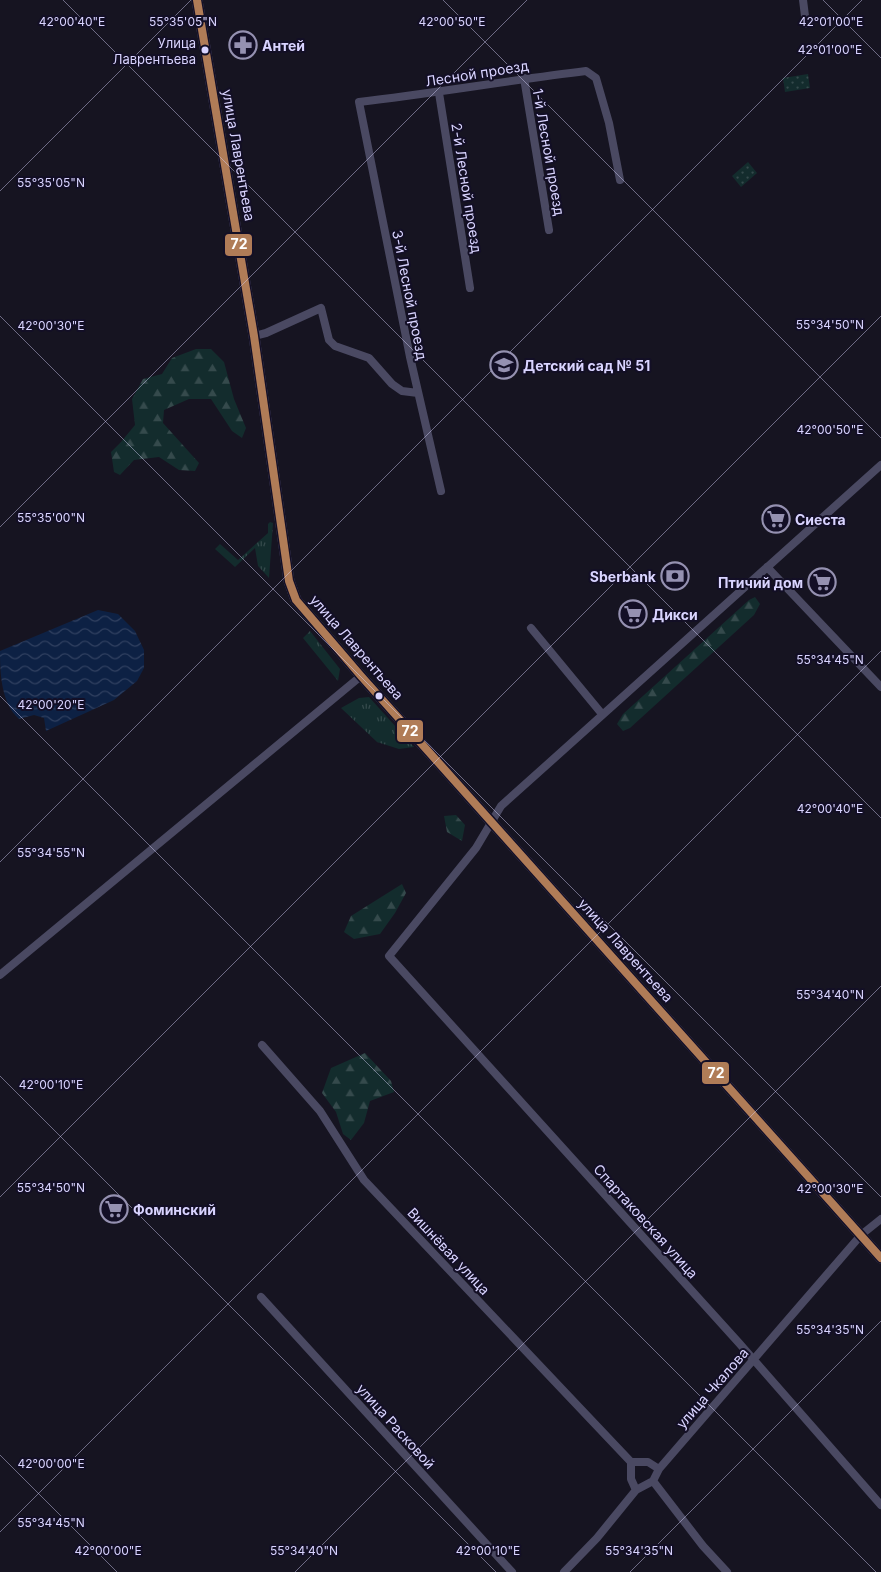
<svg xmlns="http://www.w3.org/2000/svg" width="881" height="1572" font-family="Inter,sans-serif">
<defs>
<pattern id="grass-tufts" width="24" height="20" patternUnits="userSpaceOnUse" patternTransform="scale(1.25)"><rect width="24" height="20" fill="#132c2d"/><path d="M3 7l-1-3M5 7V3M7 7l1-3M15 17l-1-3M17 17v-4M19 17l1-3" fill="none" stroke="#354a4c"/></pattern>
<pattern id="forest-firs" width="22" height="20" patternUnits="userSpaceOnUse" patternTransform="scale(1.25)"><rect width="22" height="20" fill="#132c2d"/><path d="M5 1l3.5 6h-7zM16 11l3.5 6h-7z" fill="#354a4c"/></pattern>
<pattern id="park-dots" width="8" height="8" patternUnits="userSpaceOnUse" patternTransform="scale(1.25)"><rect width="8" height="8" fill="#132c2d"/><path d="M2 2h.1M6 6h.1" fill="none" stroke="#354a4c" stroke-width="1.8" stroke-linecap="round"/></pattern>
<pattern id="water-waves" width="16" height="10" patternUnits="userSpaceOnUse" patternTransform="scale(1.25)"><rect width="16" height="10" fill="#0d2144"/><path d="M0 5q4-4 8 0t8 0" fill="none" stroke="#304060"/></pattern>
</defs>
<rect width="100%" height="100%" fill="#161421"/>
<path fill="url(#grass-tufts)" d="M270,522L273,523L269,578L258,566L255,548L235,567L215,549L220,544L238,560L268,533V524Z
M310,631L340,669L338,681L303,638Z
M369,697L414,747L399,749L377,742L341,708L359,698Z"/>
<path fill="url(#forest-firs)" d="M196,349H211L224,362L234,399L246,428L242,438L232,431L211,399H189L164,410L163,423L199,463L195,471L179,470L159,457L134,460L120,475L114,472L111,452L121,442L135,425L132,399L143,379L162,374L172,358Z
M755,597L760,604L754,615L630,728L623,731L617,724L623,714L749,600Z
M456,815L465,825L462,841L447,832L444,816Z
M402,884L406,893L395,913L380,934L354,939L344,932L351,916Z
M365,1053L391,1081L394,1092L370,1101L364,1123L351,1140L343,1134L336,1112L322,1093L331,1068Z"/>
<path fill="url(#park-dots)" d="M808,74L810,88L785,92L783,78Z
M748,162L757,173L741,187L732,176Z"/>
<path fill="url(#water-waves)" d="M98,610L118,614L135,631L144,650V668L137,681L114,700L46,731L44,718L34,715L19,719C1,703 0,673 0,651Z"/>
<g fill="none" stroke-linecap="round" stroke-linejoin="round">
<path stroke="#4a4962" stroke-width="8" d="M803,0L806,24
M524,78L549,230
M439,93L470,288
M254,336L266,333L321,308L329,340L335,346L369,358L392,384L402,391L418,393
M881,465L501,806L476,848L389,956L739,1343L881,1505
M441,491L410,357L359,102C435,93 511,80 586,71L596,78L609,123L620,180
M767,567L881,687
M531,628L602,714
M0,975L361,676
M262,1045L320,1111L364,1180L631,1462V1479L636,1490
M261,1297L512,1572
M631,1462H648L659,1469
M653,1481L703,1546L727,1572
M564,1572L597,1538L636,1490L653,1481L659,1469L861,1235L881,1219"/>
<path stroke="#575674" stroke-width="11" d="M197,0L254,336L289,581L296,600L361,676L881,1258"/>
<g stroke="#130f26" stroke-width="11">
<path id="bus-1" d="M197,0L254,336L289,581L296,600L361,676L881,1258"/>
</g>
<use href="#bus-1" stroke="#b07c57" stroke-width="8"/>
</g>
<path fill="none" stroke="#d9d4ff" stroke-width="1" stroke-opacity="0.45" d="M63,0L881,818M443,0L881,438M823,0L881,58M0,191L191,0M0,316L881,1197M0,527L527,0M0,696L876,1572M0,862L862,0M0,1076L496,1572M0,1197L881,316M0,1455L117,1572M0,1532L881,651M295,1572L881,986M630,1572L881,1321"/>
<defs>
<g id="pharmacy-ring" transform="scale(1.4375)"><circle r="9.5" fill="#130f26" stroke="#9591b1" stroke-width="1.5"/><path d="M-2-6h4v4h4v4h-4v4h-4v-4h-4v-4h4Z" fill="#9591b1"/></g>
<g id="school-ring" transform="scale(1.4375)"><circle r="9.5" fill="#130f26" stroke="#9591b1" stroke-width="1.5"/><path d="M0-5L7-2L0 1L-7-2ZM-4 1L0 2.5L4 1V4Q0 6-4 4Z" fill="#9591b1"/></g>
<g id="supermarket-ring" transform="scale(1.4375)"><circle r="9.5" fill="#130f26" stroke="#9591b1" stroke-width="1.5"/><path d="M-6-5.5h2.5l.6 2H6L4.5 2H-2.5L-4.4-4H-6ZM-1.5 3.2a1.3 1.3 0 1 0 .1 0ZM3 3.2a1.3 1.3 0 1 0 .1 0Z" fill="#9591b1"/></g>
<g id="bank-ring" transform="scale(1.4375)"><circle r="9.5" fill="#130f26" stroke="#9591b1" stroke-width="1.5"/><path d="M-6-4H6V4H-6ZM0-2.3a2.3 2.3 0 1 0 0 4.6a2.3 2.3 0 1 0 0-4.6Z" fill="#9591b1"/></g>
</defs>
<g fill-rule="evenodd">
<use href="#pharmacy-ring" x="243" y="45"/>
<use href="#school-ring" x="504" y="365"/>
<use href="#supermarket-ring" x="776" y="519"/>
<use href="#bank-ring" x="675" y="576"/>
<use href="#supermarket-ring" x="822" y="582"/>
<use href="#supermarket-ring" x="633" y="614"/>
<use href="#supermarket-ring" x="114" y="1209"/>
</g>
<g fill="#d9d4ff" stroke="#130f26" stroke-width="2">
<circle cx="205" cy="50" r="4.5"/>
<circle cx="379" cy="696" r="4.5"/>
</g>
<g text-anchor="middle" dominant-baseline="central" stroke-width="4" stroke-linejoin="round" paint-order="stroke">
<g font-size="13" fill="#d9d4ff" stroke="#130f26" text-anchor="end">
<text x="196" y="43">Улица<tspan x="196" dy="16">Лаврентьева</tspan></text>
</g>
<g font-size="14" font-weight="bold" fill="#d9d4ff" stroke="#130f26" text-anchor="start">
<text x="262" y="45">Антей</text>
<text x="523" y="365">Детский сад № 51</text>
<text x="795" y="519">Сиеста</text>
<text x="656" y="576" text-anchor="end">Sberbank</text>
<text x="803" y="582" text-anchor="end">Птичий дом</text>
<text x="652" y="614">Дикси</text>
<text x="133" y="1209">Фоминский</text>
</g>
<g font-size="14" fill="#d9d4ff" stroke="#130f26">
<text transform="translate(477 73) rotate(-9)">Лесной проезд</text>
<text transform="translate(549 152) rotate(80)">1-й Лесной проезд</text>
<text transform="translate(239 155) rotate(80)">улица Лаврентьева</text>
<text transform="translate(467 188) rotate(81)">2-й Лесной проезд</text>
<text transform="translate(410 295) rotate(79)">3-й Лесной проезд</text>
<text transform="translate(357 647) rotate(49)">улица Лаврентьева</text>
<text transform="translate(626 950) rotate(48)">улица Лаврентьева</text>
<text transform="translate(646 1221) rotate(48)">Спартаковская улица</text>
<text transform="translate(449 1251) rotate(47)">Вишнёвая улица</text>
<text transform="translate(712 1388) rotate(-49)">улица Чкалова</text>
<text transform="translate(396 1426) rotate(48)">улица Расковой</text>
</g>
</g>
<g font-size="12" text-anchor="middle" fill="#d9d4ff" stroke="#130f26" stroke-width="4" stroke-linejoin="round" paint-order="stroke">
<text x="831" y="26">42°01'00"E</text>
<text x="72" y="26">42°00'40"E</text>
<text x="183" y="26">55°35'05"N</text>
<text x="452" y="26">42°00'50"E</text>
<text x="830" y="54">42°01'00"E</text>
<text x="51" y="187">55°35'05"N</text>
<text x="830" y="329">55°34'50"N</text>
<text x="51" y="330">42°00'30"E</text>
<text x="830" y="434">42°00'50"E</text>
<text x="51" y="522">55°35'00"N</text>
<text x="830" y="664">55°34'45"N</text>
<text x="51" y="709">42°00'20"E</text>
<text x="830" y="813">42°00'40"E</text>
<text x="51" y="857">55°34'55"N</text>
<text x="830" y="999">55°34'40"N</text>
<text x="51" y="1089">42°00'10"E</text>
<text x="51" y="1192">55°34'50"N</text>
<text x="830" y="1193">42°00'30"E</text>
<text x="830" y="1334">55°34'35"N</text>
<text x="51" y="1468">42°00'00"E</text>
<text x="51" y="1527">55°34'45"N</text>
<text x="108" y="1555">42°00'00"E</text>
<text x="304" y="1555">55°34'40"N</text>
<text x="488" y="1555">42°00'10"E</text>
<text x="639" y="1555">55°34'35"N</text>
</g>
<g stroke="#130f26" stroke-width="2">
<rect x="224" y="233" width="29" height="24" rx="5" fill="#b07c57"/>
<rect x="396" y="719" width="28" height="24" rx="5" fill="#b07c57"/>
<rect x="701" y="1061" width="29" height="24" rx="5" fill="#b07c57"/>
</g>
<g font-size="14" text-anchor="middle" font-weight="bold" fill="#fff">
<text x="239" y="249">72</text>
<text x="410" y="736">72</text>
<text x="716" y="1078">72</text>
</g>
</svg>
